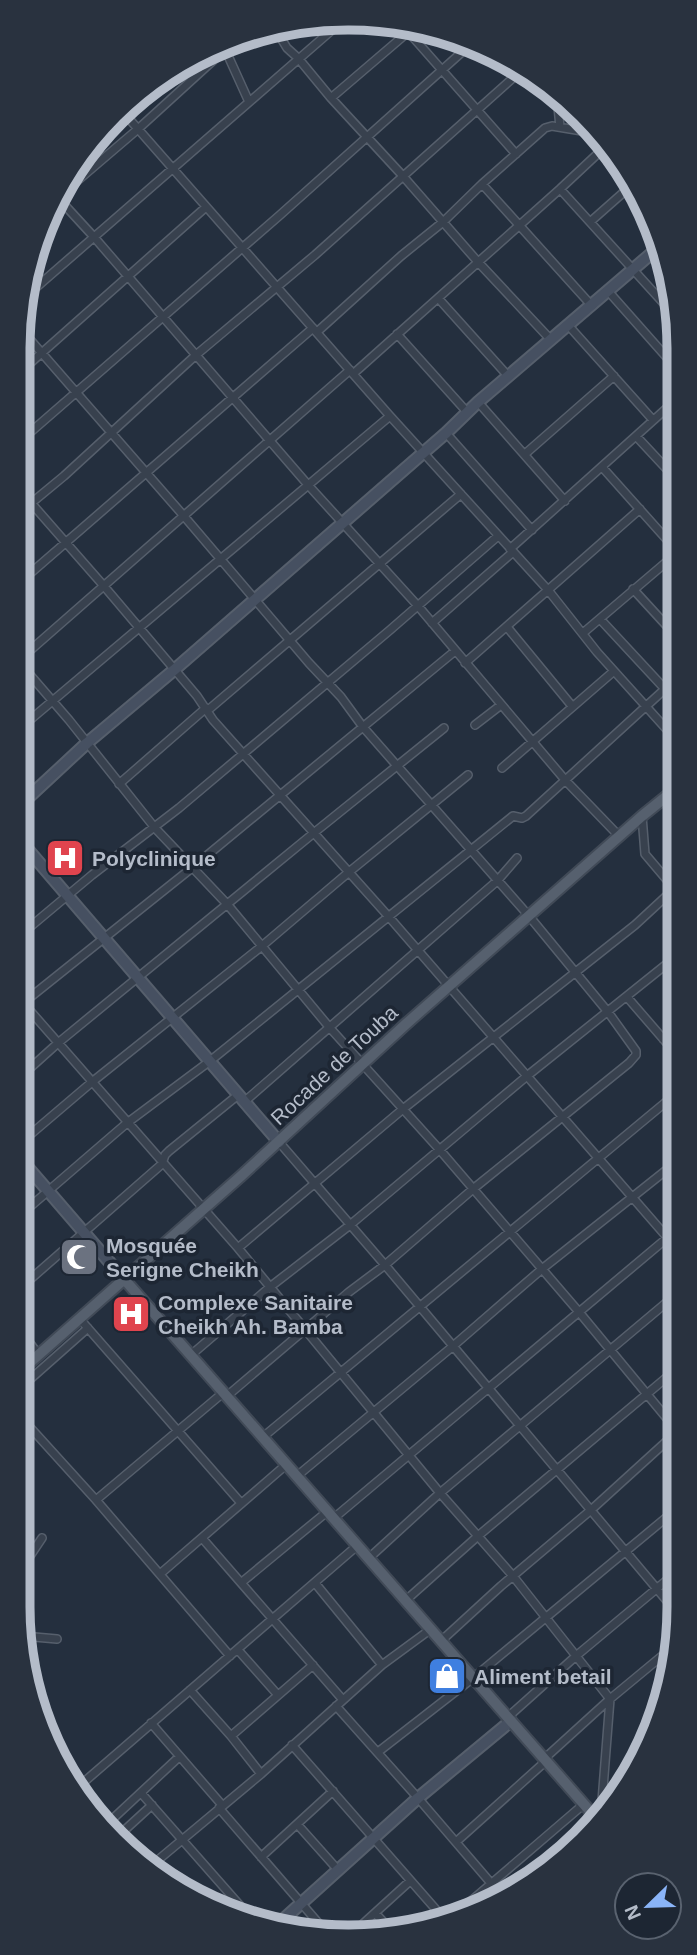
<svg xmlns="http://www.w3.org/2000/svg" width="697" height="1955" font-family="Arial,sans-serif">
<rect width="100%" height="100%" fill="#242f3e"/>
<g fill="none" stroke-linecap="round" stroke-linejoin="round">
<g stroke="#565f6c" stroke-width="10">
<path id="street" d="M404,27L516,154
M276,30L287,48L298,58L331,98L402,175L478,262L551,340
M225,49L249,102
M557,97L560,127
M331,98L414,27
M124,113L390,416L548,590L597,652L678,742
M482,184L592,306
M560,189L677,318
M63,193L138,129L228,47
M60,200L94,237L309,486L418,606L566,781L619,836
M590,222L633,184
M608,291L677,369
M24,298L340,23
M438,298L508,376
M568,325L653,420
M20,328L183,515L309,663L341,697L363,727L529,916L608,1012L636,1051V1055L629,1063L473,1189L385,1265L349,1292L227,1396
M317,332L401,256L443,222L482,184L545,128L552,126L600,134
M397,334L467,412
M18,374L206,207
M353,374L560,189L607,145
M478,402L565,501
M446,433L532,530
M636,436L677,480
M18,443L280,215L471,44
M525,454L614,376
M602,467L677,551
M18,488L103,585L197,696L213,720L389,917L679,1251
M18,514L64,476L196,355L315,255L523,69
M510,549L677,399
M18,584L313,328
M633,589L677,637
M600,619L665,689
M432,623L513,552
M507,627L572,706
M583,633L677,553
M18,661L69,720L155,828L227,904L330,1028L439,1149L579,1312L679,1433
M18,661L350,370
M465,663L640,509
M207,711L461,494
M475,725L501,705
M18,730L390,416
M502,768L614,671
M119,784L206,708
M664,799L678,813
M642,816L645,854L678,893
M18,867L32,854
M18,937L92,875L179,808L390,630L498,536
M18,997L238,1248L440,1493L513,1576L610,1699L601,1814
M627,997L678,1056
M18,1007L193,867L455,651
M663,1039L678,1026
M18,1079L58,1043L315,832L444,728
M244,1102L497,881L517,858
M279,1142L385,1265L678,1614
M18,1145L92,1082L262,946L349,872L468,775
M18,1217L127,1123L210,1061L513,816L522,818L526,816L677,678
M238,1248L403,1109L635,925L674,889
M18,1290L162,1164L165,1155L169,1151L238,1095
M79,1318L241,1503
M18,1327L38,1354
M191,1355L270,1287L350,1225L527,1076L678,955
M18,1390L88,1328
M18,1414L96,1500L230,1656
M263,1437L678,1092
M297,1476L452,1347L542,1269L679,1160
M96,1500L224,1392
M334,1518L679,1228
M202,1538L343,1700
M369,1558L440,1493L679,1292
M18,1574L42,1538
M160,1574L287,1464
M242,1582L328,1511
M315,1583L382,1665
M405,1601L478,1536L679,1367
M23,1636L57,1639
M441,1641L501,1586L591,1510L679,1430
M238,1650L277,1694
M190,1690L231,1736L261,1774
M336,1706L418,1798L502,1896
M508,1717L576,1656L679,1570
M151,1723L222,1805
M231,1736L313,1665
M292,1745L446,1921
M378,1752L473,1678L679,1507
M544,1759L610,1699L674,1646
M77,1788L358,1545
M141,1793L251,1918
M219,1808L327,1933
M93,1814L113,1835
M297,1824L338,1870
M105,1826L179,1757
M116,1838L152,1805
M456,1842L546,1761
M261,1857L333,1791
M152,1865L261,1774L382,1665L431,1629
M375,1913L390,1929
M450,1919L584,1804
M354,1932L410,1881"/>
</g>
<g stroke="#565f6c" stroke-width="14">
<path id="secondary" d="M18,807L87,743L174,670L446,433L478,402L659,247
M18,838L279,1142
M18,1156L124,1279
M276,1926L418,1798L511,1721"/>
</g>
<g stroke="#414a57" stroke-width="14">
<path id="primary" d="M124,1279L596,1818
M18,1373L241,1176L406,1024L642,816L678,787"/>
</g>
<use href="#street" stroke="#38414e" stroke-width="7"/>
<use href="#secondary" stroke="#465061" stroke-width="10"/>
<use href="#primary" stroke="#56606e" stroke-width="10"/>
</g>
<defs>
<g id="hospital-square" transform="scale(2.0125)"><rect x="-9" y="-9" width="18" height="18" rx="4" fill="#e0444e" stroke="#1d2633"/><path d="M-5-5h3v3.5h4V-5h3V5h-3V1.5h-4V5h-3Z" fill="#fff"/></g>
<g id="mosque-square" transform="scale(2.0125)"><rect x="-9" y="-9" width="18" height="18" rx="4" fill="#6b7280" stroke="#1d2633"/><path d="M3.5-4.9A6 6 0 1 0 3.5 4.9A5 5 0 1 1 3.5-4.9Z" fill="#fff"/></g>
<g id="shop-square" transform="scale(2.0125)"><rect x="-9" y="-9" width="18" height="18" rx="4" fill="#3f7fe0" stroke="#1d2633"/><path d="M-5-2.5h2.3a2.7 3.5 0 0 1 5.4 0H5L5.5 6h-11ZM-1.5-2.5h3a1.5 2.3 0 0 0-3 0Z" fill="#fff"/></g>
</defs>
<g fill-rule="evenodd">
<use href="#hospital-square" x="65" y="858"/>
<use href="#mosque-square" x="79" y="1257"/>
<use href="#hospital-square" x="131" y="1314"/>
<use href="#shop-square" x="447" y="1676"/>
</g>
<g text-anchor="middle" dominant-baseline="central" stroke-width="7" stroke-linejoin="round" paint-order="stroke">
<g font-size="21" font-weight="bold" fill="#b4bcc9" stroke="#1d2633" text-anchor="start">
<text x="92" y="858">Polyclinique</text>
<text x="106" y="1245">Mosquée<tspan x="106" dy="24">Serigne Cheikh</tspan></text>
<text x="158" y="1302">Complexe Sanitaire<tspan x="158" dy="24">Cheikh Ah. Bamba</tspan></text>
<text x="474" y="1676">Aliment betail</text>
</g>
<g font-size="21" fill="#b4bcc9" stroke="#1d2633">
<text transform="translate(334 1065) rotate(-43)">Rocade de Touba</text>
</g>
</g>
<path d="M0 0H697V1955H0ZM348 30H349A318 318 0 0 1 667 348V1607A318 318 0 0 1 349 1925H348A318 318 0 0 1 30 1607V348A318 318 0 0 1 348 30Z" fill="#29323f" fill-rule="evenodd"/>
<path fill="none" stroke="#b4bcc9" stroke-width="9" d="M348 30H349A318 318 0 0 1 667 348V1607A318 318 0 0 1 349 1925H348A318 318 0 0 1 30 1607V348A318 318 0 0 1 348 30Z"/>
<g transform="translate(648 1906) rotate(247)"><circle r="33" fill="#1d2633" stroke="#59626f" stroke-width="2"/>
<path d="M0-5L12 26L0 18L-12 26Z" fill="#8ab4f8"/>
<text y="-10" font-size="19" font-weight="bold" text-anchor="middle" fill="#b4bcc9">N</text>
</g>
</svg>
